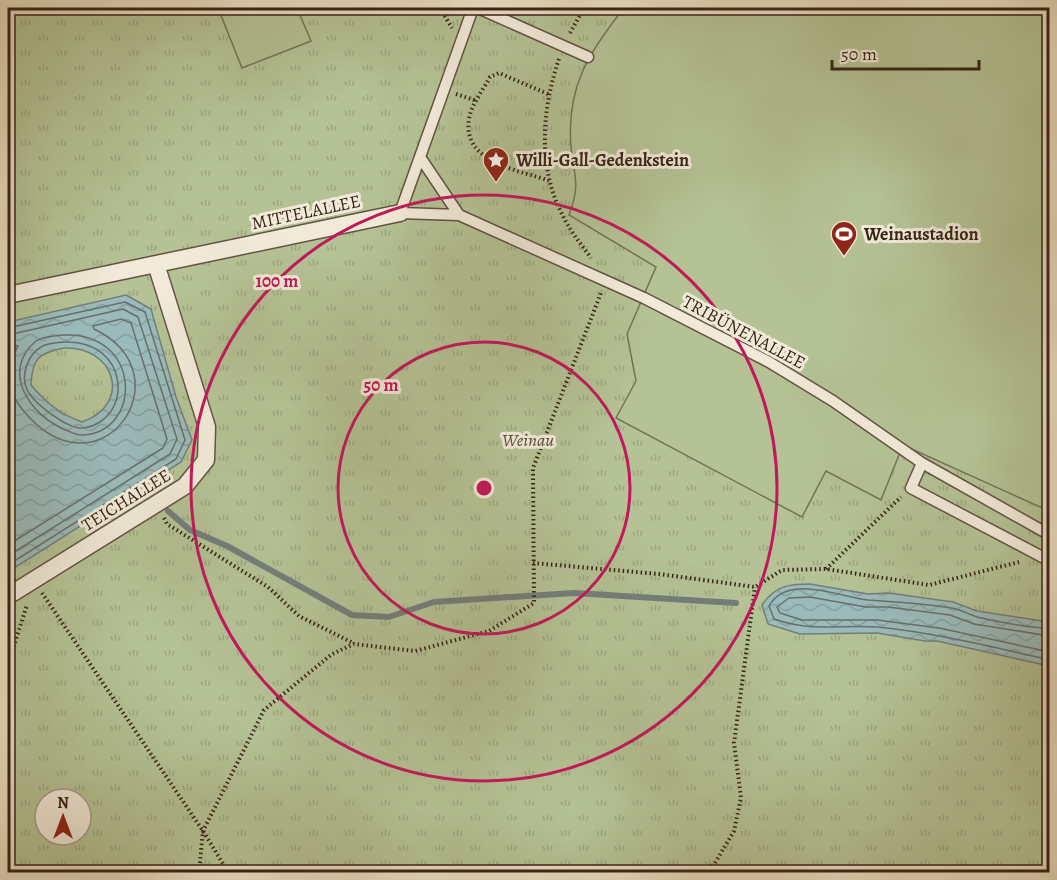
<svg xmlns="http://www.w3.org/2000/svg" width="1057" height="880" font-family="Alegreya,serif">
<defs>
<pattern id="grass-tufts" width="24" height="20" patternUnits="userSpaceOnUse" patternTransform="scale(1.5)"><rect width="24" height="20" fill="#b4c295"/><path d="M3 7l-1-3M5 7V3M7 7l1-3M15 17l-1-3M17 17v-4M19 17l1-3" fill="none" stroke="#9ca680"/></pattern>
<pattern id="water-waves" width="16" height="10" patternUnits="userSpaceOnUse" patternTransform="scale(1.5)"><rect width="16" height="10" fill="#9abbbb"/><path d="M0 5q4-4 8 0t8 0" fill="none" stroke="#85a0a0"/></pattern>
</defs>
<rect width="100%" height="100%" fill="#eadfc3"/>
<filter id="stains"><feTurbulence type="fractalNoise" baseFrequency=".00333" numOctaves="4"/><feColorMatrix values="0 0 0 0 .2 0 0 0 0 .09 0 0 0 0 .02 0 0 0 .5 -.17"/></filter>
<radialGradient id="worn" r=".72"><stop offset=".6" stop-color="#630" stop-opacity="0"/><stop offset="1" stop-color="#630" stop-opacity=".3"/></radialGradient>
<path fill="url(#grass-tufts)" stroke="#767256" stroke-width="1.5" fill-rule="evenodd" d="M8,8H1049V872H8ZM45,799H81V835H45Z"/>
<path fill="#b4c295" stroke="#767256" stroke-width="1.5" d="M218,8H297L311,41L242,68Z
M624,8H1049V511L903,445L881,500L826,471L802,517L616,418L636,381L627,334L656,267L569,215C581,182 574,179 571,147C566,87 589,52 624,8Z"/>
<path fill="url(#water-waves)" stroke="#737e7a" stroke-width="1.5" fill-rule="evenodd" d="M126,295L151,309L176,397L192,440L181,462L8,572V322ZM64,348C115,346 133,404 82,422C60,414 46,403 31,385C32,358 39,353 64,348Z
M810,584L868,594L889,593L953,602L977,611L1049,622V666L937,641H925L877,633L800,634L768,624L762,605C775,586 788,584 810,584Z"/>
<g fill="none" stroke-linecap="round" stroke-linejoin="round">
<path stroke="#696f6a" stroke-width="1.5" d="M8,328L125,302L145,312L185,440L176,459L8,565
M8,335L123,309L138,317L177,439L170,454L8,556
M63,335C142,331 143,432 83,435C77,436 71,432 66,430C30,416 0,371 36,341C43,336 55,336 63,335Z
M64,342C129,339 135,419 84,428C68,430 31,402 26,387C21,373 29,354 41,347C47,343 57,343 64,342Z
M8,344L18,346C6,369 5,388 22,409C98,504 190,375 94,329L93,326L121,319L131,323L167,439L163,448L8,545
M1050,628C1027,628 999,622 977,617C968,614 960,609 951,608C923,603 895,602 868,600C839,597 788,573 769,606L774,619C815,633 839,624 878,627C936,633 993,647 1050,660
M1050,636L974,624L950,615L888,607H866L810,597L789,598L777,607L780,613L802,620H877L939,628L1050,652"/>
<path stroke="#737e7a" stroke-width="6" d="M168,511L190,530L227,546L352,615L389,617L434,602L574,593L736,603"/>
<g stroke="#645243" stroke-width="13">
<path id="service" d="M473,8L400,213L459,215L644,298L769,362L833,401L922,463L1050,535
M478,8L588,57
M420,157L459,215
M922,463L911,488L1050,561"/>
</g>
<g stroke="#645243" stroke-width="19">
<path id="pedestrian" d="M8,295L400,213
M8,596L185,486L206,460L207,427L156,264"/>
</g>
<path stroke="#382318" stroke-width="4" stroke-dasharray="1.5 3" stroke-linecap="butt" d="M440,8L452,28
M8,14L12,8
M570,33L584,8
M559,59C542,108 537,168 563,216C570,231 581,244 591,258
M456,94L477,101
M548,94L499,73L490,77C483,90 471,105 469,119C462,163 519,170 550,181
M164,518L167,524L268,587L299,616L353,643
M533,563L659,574L755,587L782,570L826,569L929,585L1019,562
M826,569L901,497
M42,593L203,831L228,872
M8,664L27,605
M199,872L203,831L264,710L332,654L354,644L415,651L489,631L534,603L533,468L601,293
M705,872L715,863L734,831L741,798L734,743L755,587"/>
<use href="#service" stroke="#f1ead8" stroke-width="10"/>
<use href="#pedestrian" stroke="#f1ead8" stroke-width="16"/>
</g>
<g fill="none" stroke="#c2185b" stroke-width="3">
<circle cx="484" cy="488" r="146"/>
<circle cx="484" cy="488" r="293"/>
</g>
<defs>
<g id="sight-pin" transform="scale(1.35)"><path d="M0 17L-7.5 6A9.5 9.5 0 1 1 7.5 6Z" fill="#8f2418" stroke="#f1ead8"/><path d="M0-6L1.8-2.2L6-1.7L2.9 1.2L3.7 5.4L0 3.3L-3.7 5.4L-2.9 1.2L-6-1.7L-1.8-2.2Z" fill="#fff"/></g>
<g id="stadium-pin" transform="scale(1.35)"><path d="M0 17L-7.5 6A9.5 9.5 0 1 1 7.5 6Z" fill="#8f2418" stroke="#f1ead8"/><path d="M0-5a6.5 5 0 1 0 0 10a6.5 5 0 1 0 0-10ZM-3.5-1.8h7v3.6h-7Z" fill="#fff"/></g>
</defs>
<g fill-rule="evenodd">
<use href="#sight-pin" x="496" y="160"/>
<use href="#stadium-pin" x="844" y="234"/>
</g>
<g text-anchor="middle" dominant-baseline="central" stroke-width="6" stroke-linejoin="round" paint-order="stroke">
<g font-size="18" font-weight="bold" fill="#382318" stroke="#f1ead8" text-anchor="start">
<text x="516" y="160">Willi-Gall-Gedenkstein</text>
<text x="864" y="234">Weinaustadion</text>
</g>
<g font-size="18" fill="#382318" stroke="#f1ead8">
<text transform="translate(306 212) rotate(-12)">MITTELALLEE</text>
<text transform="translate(744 332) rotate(28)">TRIBÜNENALLEE</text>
<text transform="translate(126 500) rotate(-32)">TEICHALLEE</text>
</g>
<g font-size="18" font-style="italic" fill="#574b37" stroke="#f1ead8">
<text x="528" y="440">Weinau</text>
</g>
</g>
<circle cx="484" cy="488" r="9" fill="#c2185b" stroke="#f1ead8" stroke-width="3"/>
<g font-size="18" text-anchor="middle" font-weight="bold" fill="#c2185b" stroke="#f1ead8" stroke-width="6" stroke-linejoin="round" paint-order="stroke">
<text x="277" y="287">100 m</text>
<text x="381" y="391">50 m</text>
</g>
<rect width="1057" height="880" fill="none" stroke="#eadfc3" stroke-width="30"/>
<rect x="9" y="9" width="1039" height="862" fill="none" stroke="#382318" stroke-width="3"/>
<rect x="15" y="15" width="1027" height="850" fill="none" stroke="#382318" stroke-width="1.5"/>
<g transform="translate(63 817)"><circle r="28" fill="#f1ead8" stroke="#a79a8b" stroke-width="1.5"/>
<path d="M0-4.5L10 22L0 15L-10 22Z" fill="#8f2418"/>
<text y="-9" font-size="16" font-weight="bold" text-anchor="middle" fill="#382318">N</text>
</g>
<path d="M832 60v9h147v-9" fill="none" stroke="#382318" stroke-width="3"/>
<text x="841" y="60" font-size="18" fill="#382318" stroke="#f1ead8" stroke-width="4.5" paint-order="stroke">50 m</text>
<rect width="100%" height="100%" filter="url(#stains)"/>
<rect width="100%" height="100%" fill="url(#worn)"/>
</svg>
